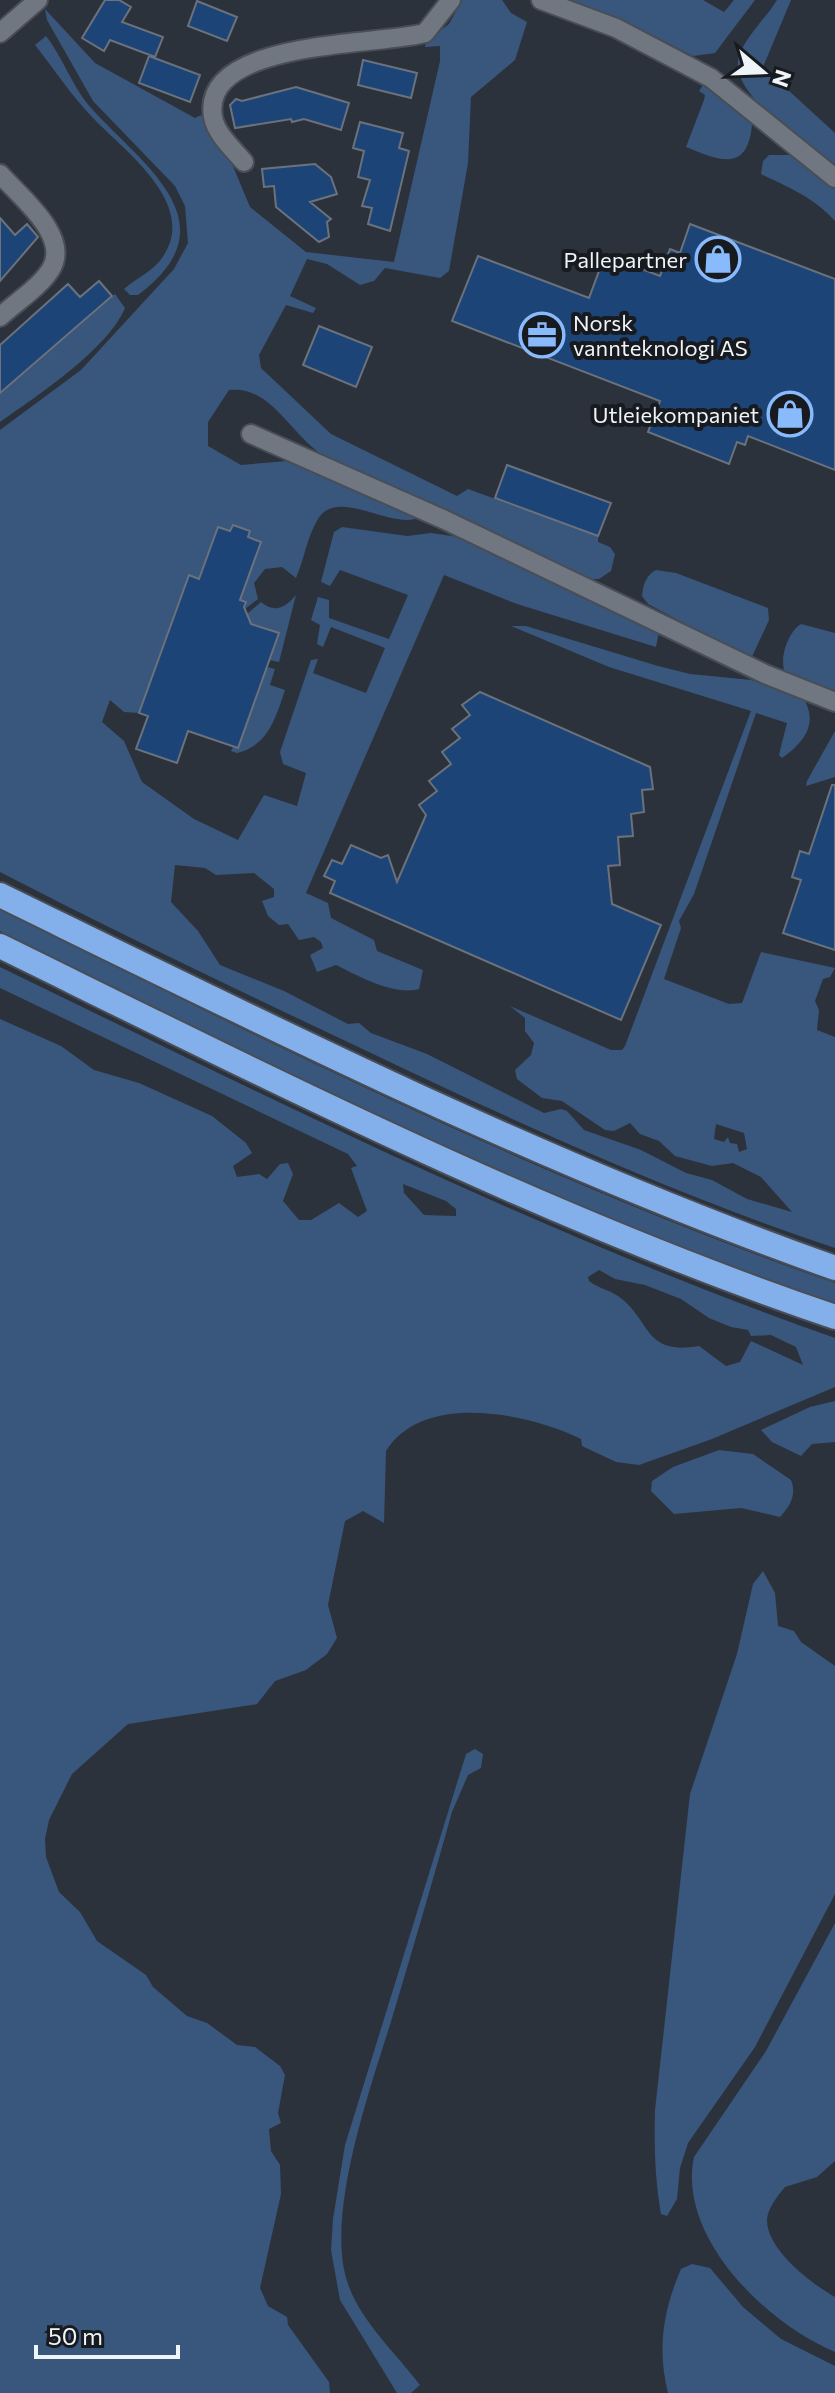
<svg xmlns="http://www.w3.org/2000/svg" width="835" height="2393" font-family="Commissioner,sans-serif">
<rect width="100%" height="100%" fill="#2c323b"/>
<path fill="#39567d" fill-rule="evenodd" d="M462,0H502L511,13L527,22L515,60L471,97L468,163L449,271L440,278L385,268L374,281L360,285L327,264L307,259L290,296L316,308L313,313L286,305L259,355L261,368L331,434L457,496L468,489L598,536V542L610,547L615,554L611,571L599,579H591L332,461C291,440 274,385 229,390L208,422V446L241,465L287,461L416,515L415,519C385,526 337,488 318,519C307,537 304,560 296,578L282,567L265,569L254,583L258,599L245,609L246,602L240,600L250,531L233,525L230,531L218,527L199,579L179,600L139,713L124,712L110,700L102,722L124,741L142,782L194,819L238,840L264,795L297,806L306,773L283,764L280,752L311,660L318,659L313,673L366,693L385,648L331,627L323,647L317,644L320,625L311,620L318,597L329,600V618L389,639L408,595L340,570L330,586L321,582L334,532L342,527L407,536L431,533L466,538L659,631L656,647L517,604L444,575L306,893L328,903L331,918L374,940L377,951L423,970L419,989C395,996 358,976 336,965L317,972L310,955L323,948L321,942L314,937L299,940L288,924L279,925L268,916L262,901L274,897V889L254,873L216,875L205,868L175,865L171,902L198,931L220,965L284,991L348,1024L359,1023L371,1033L427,1054L544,1113L561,1109L567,1111L584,1130L641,1150L686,1173L712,1180L747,1199L792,1212L761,1177L733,1163L712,1166L675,1156L659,1141L640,1134L630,1123L614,1131L605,1130L562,1101L542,1098L517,1079L515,1070L531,1055L534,1043L525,1031V1018L510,1006L611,1050H622L625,1046L751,711L609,667L511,626H526L658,666L690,674L751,680L805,701C818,726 802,744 782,758L779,755L787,723L756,713L694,894L679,921L681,928L664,979L729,1004L742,1003L761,952L835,968L830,977L823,979L815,1001L819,1010L817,1030L835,1037V1248C676,1195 522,1125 371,1053C246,994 122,935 0,872V430L81,370L174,269L188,243L185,206L175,186L93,101L47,20L45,9L95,63L195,118L201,115L211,137L230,159L250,207L306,252L394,262L440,61V46L425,47L426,41L449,24ZM716,1124L744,1133L747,1149L739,1152L737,1144L730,1143L728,1137L724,1142L714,1139Z
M568,0H703L724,12L734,0H755L715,53L693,56L628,23Z
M777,0H791L763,67L835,133V166C808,144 727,95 739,56C746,36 766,18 777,0Z
M46,36C64,59 72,87 92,109C145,167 233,224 138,295H130L124,289C135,279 153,271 162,258C200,204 124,151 92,117C71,95 54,69 35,45Z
M703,85L752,124C748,174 718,160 686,147L704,100L705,95L699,91Z
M769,155H792L835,189V221C815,198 788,187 761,174L763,161Z
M115,294L125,308C107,350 37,396 0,422V393Z
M656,570L676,573L768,608L769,620L751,659L648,604L642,596C643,585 646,575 656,570Z
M296,595L279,662L269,660L279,633L240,620L261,602C275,614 286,607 296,595Z
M801,624L835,633V694L785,673C779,658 788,632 801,624Z
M267,667L275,669L270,685L285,690C276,717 268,746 237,753L231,751L233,747L238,748Z
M835,731V777L806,786L807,781Z
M0,910C273,1044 547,1183 835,1283V1303C546,1207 273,1065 0,931Z
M0,967C274,1100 547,1237 835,1338V1387L712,1439L639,1465L616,1462L582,1446L581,1439C528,1413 423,1391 386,1451L384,1523L363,1511L345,1521L328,1605L337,1638L327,1654L306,1670L275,1681L257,1704L128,1724L72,1774L49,1820L45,1839L46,1857L59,1892L80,1912L97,1941L146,1975L153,1987L187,2016L207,2023L237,2045L255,2047L280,2066L285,2075L278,2113L281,2123L269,2129L271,2151L280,2165L281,2194L260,2288L268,2306L287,2317L288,2325L329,2382L330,2393H0V1019L61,1046L94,1070L139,1083L212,1116L246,1143L252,1153L233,1166L237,1177L259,1174L267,1179L280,1164L288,1163L293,1174L283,1201L299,1220H311L339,1203L358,1217L367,1211L351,1168L357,1166L348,1154L0,988ZM403,1184L446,1201L456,1209V1216L424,1215L404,1193ZM599,1270L615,1279L645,1285L681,1299L709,1318L731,1327L748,1330L751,1336L771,1335L796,1347L803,1365L751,1341L740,1362L726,1366L699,1346C643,1356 651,1319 618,1296C609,1290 598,1288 589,1281L588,1277Z
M835,1401V1442L812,1444L801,1456L772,1442L761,1430L810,1407Z
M719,1450L753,1454L791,1480C797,1495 790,1506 780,1517L741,1508L674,1514L651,1491L652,1481L673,1467Z
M763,1571L775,1593L778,1626L794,1631L801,1642L835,1666V1894L755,2047L688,2143L680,2168L677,2199L667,2216L661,2214C655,2179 654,2146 655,2110L690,1794L737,1654L753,1584Z
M475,1749L483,1754L481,1768L468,1775L452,1812C433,1880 413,1948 393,2015C372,2084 325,2212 347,2281C359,2320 396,2353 420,2385L411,2393H397L340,2300L331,2250L333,2219L345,2145L466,1754Z
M835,1923V2161L817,2177L785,2187C777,2197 767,2209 767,2221C768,2251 812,2284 835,2297V2352C767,2324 677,2237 694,2157L766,2051Z
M692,2264L710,2268L743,2307L781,2339L835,2366V2393H668C657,2349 663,2311 681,2269Z"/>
<path fill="#1d4476" stroke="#6b727c" stroke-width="2" d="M105,0H119L131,7L122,22L163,37L155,57L110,40L104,51L82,38Z
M197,1L237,17L227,41L188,26Z
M149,56L200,75L190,102L139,83Z
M363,60L417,73L411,98L358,85Z
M296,87L349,103L341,130L304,119L292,122L291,119L235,128L230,105L236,99L242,101Z
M360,122L403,133L399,148L409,151L390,231L368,224L372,208L362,206L370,180L358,177L364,151L353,148Z
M315,164L331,177L337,194L310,202L331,219L327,222L329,237L319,242L276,207L274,186L264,187L262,169Z
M0,218L15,235L27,224L38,237L0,281Z
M690,224L835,279V470L748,436L745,445L737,442L729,464L648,432L660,401L452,321L478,256L589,298L605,255L660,276L670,249L680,253Z
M99,281L112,296L0,393V345L68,284L80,297Z
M319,326L372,347L356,387L303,365Z
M507,465L611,503L598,536L495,498Z
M233,525L250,531L248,537L261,542L240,600L246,602L244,607L251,624L279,633L238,748L188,731L177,763L136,749L148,716L139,713L189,575L199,579L218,527L230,531Z
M480,692L650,767L653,789L642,790L644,812L631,814L633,836L618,837L620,865L608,866L612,904L661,925L621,1020L330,893L335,881L324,876L332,860L342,864L351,845L381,858L388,855L397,882L426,815L419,805L437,791L429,781L451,764L442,752L460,738L452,729L470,715L462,705Z
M832,785H835V950L783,933L801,880L792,877L800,851L809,854Z"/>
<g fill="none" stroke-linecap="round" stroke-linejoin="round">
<g stroke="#494e56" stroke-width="22">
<path id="street" d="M541,0L616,28L711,78L835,178
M0,33L38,0
M244,162C233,149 216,134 213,117C200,39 378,46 425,33L451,0
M0,174C19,196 71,236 51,269C40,287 16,302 0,317
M251,434L445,520L765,674L835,702"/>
</g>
<g stroke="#494e56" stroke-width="28">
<path id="highway" d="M0,895C274,1029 547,1166 835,1268
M0,946C273,1080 546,1219 835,1317"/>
</g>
<use href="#street" stroke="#707781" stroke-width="18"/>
<use href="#highway" stroke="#83afea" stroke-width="24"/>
</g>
<defs>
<g id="shop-ring" transform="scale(2.3)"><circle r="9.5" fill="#171a1e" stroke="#89bafc" stroke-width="1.5"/><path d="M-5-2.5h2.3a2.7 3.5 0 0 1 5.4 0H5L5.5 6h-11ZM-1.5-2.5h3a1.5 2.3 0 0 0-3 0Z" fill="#89bafc"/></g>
<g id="office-ring" transform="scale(2.3)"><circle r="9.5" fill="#171a1e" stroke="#89bafc" stroke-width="1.5"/><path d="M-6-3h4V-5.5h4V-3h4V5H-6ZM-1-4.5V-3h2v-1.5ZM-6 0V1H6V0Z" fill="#89bafc"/></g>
</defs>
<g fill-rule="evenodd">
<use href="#shop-ring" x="718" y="259"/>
<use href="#office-ring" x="542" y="335"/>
<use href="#shop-ring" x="790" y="414"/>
</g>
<g text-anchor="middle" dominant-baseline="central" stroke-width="8" stroke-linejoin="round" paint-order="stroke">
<g font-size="22" fill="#eff4f9" stroke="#171a1e" text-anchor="end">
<text x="687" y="259">Pallepartner</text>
<text x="573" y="322" text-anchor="start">Norsk<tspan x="573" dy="25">vannteknologi AS</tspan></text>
<text x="759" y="414">Utleiekompaniet</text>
</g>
</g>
<g transform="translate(763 72) rotate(109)" stroke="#171a1e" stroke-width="6" paint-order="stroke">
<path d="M0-6L14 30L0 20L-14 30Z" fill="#eff4f9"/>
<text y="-12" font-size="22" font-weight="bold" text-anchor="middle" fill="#eff4f9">N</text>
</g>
<path d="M36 2345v12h142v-12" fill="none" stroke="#eff4f9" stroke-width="4"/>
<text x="48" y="2345" font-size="24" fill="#eff4f9" stroke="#171a1e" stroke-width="6" paint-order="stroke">50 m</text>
</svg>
